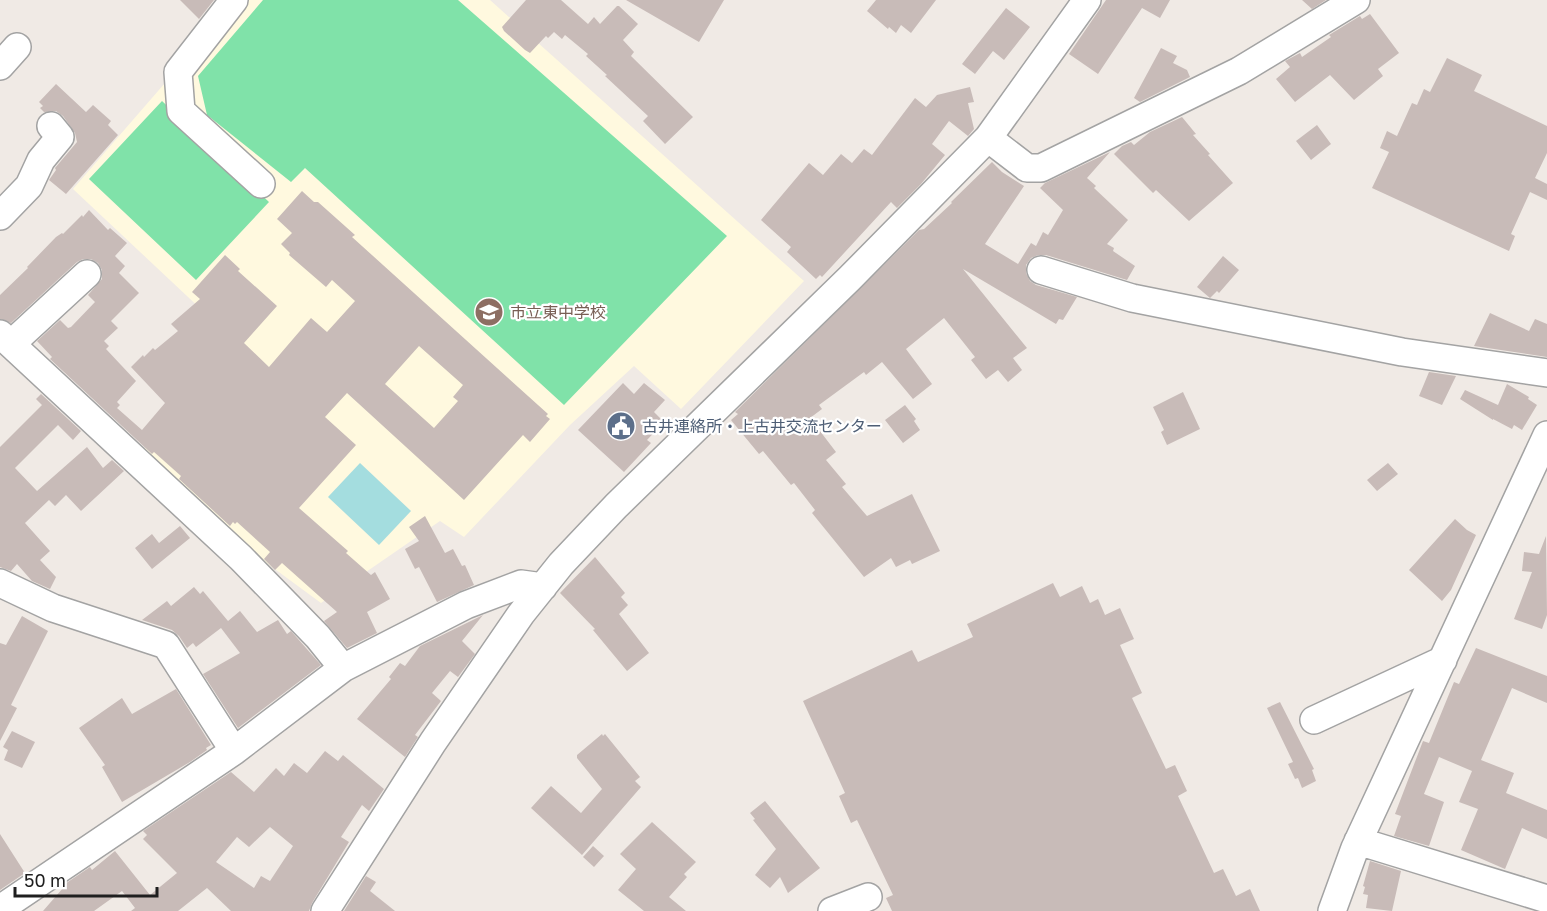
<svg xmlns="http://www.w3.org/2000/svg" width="1547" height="911" font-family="'Golos Text','Noto Sans JP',sans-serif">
<rect width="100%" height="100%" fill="#f0eae5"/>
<path fill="#fff9df" d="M237,0H490L804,281L681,409L634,366L570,425L464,537L440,521L321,603L230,536L140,454L237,343L73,189Z"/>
<path fill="#80e2a9" d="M263,0H458L727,236L564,405L305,168L291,182L207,115L198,76Z
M162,101L269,202L196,280L89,179Z"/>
<path fill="#a4dddf" d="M360,463L411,511L379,545L328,497Z"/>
<path fill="#c8bbb8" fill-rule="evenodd" d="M180,0H214L199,19Z
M526,0H561L588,24L594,17L600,24L617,6H619L638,24L623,40L634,52L631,56L693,117L665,144L643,121L648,116L605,76L607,75L586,56L588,54L565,35L562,39L554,32L548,38L546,36L530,53L525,50L504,31L502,27Z
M626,0H724L699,42Z
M876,0H936L911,33L901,25L896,33L889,27L888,29L867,11Z
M1106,0H1170L1160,18L1142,8L1098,74L1069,54Z
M1302,0H1326L1312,9Z
M1006,8L1030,27L1004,60L993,51L975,74L962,64Z
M1370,14L1399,53L1378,69L1383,76L1354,100L1330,75L1295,102L1276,79L1290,67L1285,61L1300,53L1302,57L1331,37L1329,35L1360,16L1362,19Z
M1161,48L1177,56L1173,63L1187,70L1190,77L1140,102L1134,98Z
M1447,58L1482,75L1474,91L1547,126V153L1535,178L1547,184V200L1530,192L1511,234L1515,236L1509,251L1372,188L1389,152L1380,148L1387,131L1397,136L1412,103L1417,105L1424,89L1430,92Z
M56,84L86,112L93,105L111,121L108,125L118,135L66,194L49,180L56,170L55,168L77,142L75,133L63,116L56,111L44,112L40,108L43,106L39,102Z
M970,87L974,102L968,103L974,129L968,136L949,121L932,144L945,155L921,184L897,208L891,202L822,277L820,275L816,279L787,252L791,247L761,220L809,163L823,175L841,154L852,163L864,149L872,155L915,98L926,107L937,95Z
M1182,117L1196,134L1193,135L1210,154L1208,155L1233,183L1189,221L1156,190L1153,193L1114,154L1122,146L1131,142L1134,145L1150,132Z
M1317,125L1331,144L1311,160L1296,141Z
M1110,152L1087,178L1096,186L1094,188L1128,220L1107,244L1114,248L1113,251L1135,266L1127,280L1046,255H1038L1031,258L1026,265V273L1030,281L1036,285L1077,297L1063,320L1059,319L1056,324L963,269L1027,348L1013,358L1022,370L1008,382L998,370L986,379L971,360L975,357L944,318L906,349L932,384L913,399L882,362L866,375L864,372L819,405L822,409L810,418L836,452L826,460L846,484L842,487L867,516L912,494L940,551L912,564L910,560L896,567L891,558L864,577L812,513L815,510L794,483L791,485L763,451L759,454L731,420L738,414L735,412L919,230L924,229L952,203L951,202L992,162L1002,172L1024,186L985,244L1018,264L1031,243L1036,246L1043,232L1048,235L1063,210L1040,188L1045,183Z
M302,191L314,202H318L355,235L352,237L548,414L546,416L550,419L530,442L523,435L464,500L347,393L325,417L356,445L299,508L348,551L346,553L371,575L375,572L390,599L367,612L377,633L347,648L324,621L337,612L282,563L275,570L264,559L270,552L237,522L235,524L233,522L230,526L179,479L181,476L154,452L152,454L50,359L52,357L37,341L60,320L68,328L71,327L95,302L88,295L102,279V270L98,263L91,259H83L77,262L11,323L0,319V295L28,268L27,267L56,237L62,233L63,234L82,215L83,217L89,210L108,230L110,228L127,243L115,256L125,266L119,273L139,293L111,321L118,328L104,341L109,346L106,349L136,381L117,402L120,405L117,408L142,430L165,403L131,367L143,355L144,357L153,348L155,350L178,331L171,324L200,299L192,292L225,255L240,269L238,271L277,306L244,343L269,367L311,318L327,332L355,301L332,280L326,287L289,255L290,253L281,244L292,233L277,219ZM419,346L463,385L453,397L458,401L434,428L385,384Z
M1223,256L1239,270L1219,293L1217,291L1210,298L1197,287Z
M1490,313L1529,331L1535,319L1547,324V357L1474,346Z
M1429,372L1456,376L1442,405L1419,396Z
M623,383L634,394L644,383L665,400L654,412L664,422L647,440L651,443L624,472L578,430Z
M1507,384L1529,397L1528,399L1537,405L1522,430L1514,425L1512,429L1493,419V420L1460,399L1465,390L1498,405Z
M1183,392L1200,429L1167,445L1161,432L1164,430L1153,407Z
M41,394L81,431L73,440L58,425L15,468L37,491L87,447L103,468L112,460L124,471L81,511L66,495L55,506L49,500L25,523L50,551L40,560L56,577L50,589L32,581L17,564L11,571L0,567V447L42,405L36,399Z
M905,405L916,419L914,421L920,430L903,443L885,420Z
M1388,463L1398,474L1377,491L1367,480Z
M425,516L445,553L453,549L462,566L465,565L474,585L437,602L419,567L415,569L405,549L419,541L409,527Z
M1455,519L1467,530L1476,535L1451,590L1442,601L1409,570Z
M180,526L190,538L152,569L135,548L152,534L159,543Z
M1546,536L1547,615L1542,629L1514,619L1532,572L1522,571L1524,552L1539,554Z
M595,557L625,593L621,597L628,605L619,614L649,653L627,671L593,630L595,629L560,593Z
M1053,583L1060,597L1082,586L1090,603L1098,599L1105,615L1120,608L1134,639L1120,645L1142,693L1132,698L1166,769L1175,765L1187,791L1178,796L1214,873L1223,869L1236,896L1250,889L1260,911H892L886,898L893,895L857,820L851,823L839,796L845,793L803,701L912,650L918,662L973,637L967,624Z
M194,587L200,594L203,591L228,621L240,611L257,632L278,620L287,634L291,631L321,665L238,728L203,674L240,653L221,628L196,647L193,643L187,648L179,636L172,630L142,620L167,601L171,606Z
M483,615L462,641L475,654L458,677L450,671L432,693L441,701L415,735L418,737L405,757L357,719L391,679L389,677L400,663L405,666L420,646Z
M22,616L48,631L11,705L17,708L0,741V643L6,645Z
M1476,648L1547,676V703L1512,688L1481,760L1514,773L1506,793L1547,810V839L1522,828L1505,869L1461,850L1478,809L1459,802L1472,771L1439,757L1424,794L1444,802L1429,846L1394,836L1401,816L1395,814L1423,741L1429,743L1454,682L1459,684Z
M176,689L211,745L206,748L207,750L190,762L122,802L102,767L105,765L79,728L122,698L132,714Z
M1280,702L1314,769L1312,770L1316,781L1302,788L1298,778L1295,779L1288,764L1293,762L1267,708Z
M12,731L35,742L22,768L4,760L8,750L3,747Z
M602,734L603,736L605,734L640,777L635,781L641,787L582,855L531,808L551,786L581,813L602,789L577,758V755Z
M325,751L338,761L343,755L384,789L369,811L362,805L341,837L349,842L312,903L309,911H231L207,888L178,911H131L135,908L122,891L94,911H43L63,888L62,886L90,867L92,870L115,851L150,895L177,873L143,839L147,835L143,831L231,772L254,792L276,768L284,776L294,763L307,773ZM270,827L293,846L270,881L261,876L254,888L216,862L237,837L249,847Z
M765,801L820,868L788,893L780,877L770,888L755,875L776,849L753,820L755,819L750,813Z
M652,822L696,862L684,874L687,877L669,897L686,911H644L618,890L636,869L620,854Z
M0,834L25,873L0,890Z
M593,846L604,856L594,867L583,857Z
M1370,861L1401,871L1392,911L1366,908L1368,895L1363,894L1365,887L1363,886Z
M366,876L376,882L370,891L395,911H344Z"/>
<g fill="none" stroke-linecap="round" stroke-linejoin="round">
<g stroke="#a3a3a3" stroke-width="30">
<path id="minor" d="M234,0L178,72L181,111L261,184
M0,66L17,47
M988,138L1027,168H1041L1239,71L1356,0
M0,216L29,186L41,160L60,137L51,126
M1041,270L1132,298L1402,352L1547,373
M0,334L241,558L318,637L343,668
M11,344L87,274
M0,583L53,608L166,645L234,751
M1314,720L1443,660
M1358,841L1547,899
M0,909L234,751L343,668L466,605L521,584L543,587
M325,911L433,742L521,614L561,564L616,506L850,278L988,138L1087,0
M832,911L868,897
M1332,911L1355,848L1547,435"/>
</g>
<use href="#minor" stroke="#fff" stroke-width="27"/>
</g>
<defs>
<g id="school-disc" transform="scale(1.5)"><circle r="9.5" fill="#8d6e63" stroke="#fff"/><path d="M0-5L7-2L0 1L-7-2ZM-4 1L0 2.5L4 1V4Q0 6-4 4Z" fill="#fff"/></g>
<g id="civic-disc" transform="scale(1.5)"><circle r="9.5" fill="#5c6f8a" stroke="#fff"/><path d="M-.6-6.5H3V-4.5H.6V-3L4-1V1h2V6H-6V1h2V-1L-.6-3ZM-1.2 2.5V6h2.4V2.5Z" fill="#fff"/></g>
</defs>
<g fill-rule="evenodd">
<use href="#school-disc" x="489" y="312"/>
<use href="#civic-disc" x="621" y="426"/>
</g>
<g text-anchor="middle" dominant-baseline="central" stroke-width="4.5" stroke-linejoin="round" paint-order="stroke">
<g font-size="16" fill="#785e54" stroke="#fff" text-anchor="start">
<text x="510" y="312">市立東中学校</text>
</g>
<g font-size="16" fill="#4e5e75" stroke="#fff" text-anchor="start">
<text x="642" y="426">古井連絡所・上古井交流センター</text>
</g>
</g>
<path d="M15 887v9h142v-9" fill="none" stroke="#1f1f1f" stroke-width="3"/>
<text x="24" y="887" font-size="18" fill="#1f1f1f" stroke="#ffffff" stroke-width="4.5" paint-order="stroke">50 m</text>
</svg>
